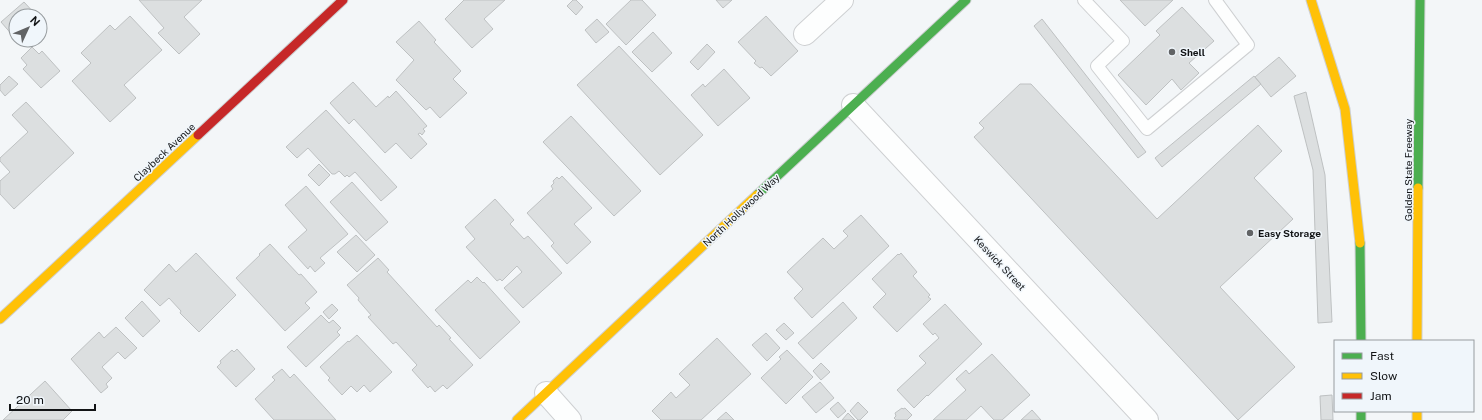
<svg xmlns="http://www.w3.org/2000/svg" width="1482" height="420" font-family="'Public Sans',sans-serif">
<rect width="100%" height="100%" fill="#f3f6f8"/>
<path fill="#dcdfe0" stroke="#bec1c2" d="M139,0H202L184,17L200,34L179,54L158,33L164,28Z
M464,0H505L484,19L493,29L472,48L445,19Z
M573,0H576L583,7L576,15L567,6Z
M631,0H642L656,15L626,45L606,24Z
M716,0H732L723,8Z
M1120,0H1173L1145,26Z
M24,2L37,16H16V35L14,37L1,22Z
M1182,7L1214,41L1189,63L1199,73L1181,90L1172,79L1146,105L1118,75L1160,35L1156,31Z
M130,16L162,50L124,85L136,98L110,122L72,81L91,63L81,53L110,25L115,30Z
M766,16L798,51L771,76L762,67L760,68L754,63L756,61L738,42Z
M597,19L609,32L596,43L585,30Z
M1042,19L1146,152L1138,158L1034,26Z
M419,21L436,40L434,42L461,71L453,79L467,93L440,118L430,107L426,110L396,80L414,60L396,42Z
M653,32L672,53L652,72L632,52Z
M707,44L715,52L698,70L690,62Z
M619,46L703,135L660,175L577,85Z
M32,47L39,54L42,51L60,71L41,88L23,69L27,65L21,58Z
M1279,57L1296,76L1271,97L1255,77Z
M724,69L750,98L718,126L691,95L703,84L705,87Z
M9,76L18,84L5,96L0,90V85Z
M1254,76L1261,84L1162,167L1155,158Z
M353,82L376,107L388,96L389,98L396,91L427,126L423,129L425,131L422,135L420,133L418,134L427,144L411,159L396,143L385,153L354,119L349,124L330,103Z
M1020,84H1031L1157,219L1258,125L1282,151L1254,178L1293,219L1220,287L1295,367L1238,420L974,137L984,128L979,123Z
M1306,92L1325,175L1332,322L1318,323L1313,170L1294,96Z
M26,102L74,153L14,209L0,194V181L10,172L0,161V158L28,132L12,115Z
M326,110L397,187L381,201L355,172L349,177L347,175L345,177L339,171L335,174H332L308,148L297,158L286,147Z
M571,116L641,191L614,216L543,142Z
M319,164L330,175L319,186L308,175Z
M562,176L592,208L574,224L591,242L567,264L551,246L554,243L527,213L553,189L551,186L554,183L553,181L557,177L559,179Z
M352,182L388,222L366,241L330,202Z
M306,186L348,234L320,258L325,263L315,272L310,266L308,269L288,247L307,230L285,205Z
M495,199L514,220L510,224L524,239L528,236L562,273L523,308L504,288L522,272L517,266L502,281L500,279L497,281L466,247L475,239L465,227Z
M861,215L889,246L812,318L794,298L803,289L787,272L823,238L834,249L848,236L843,231Z
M356,235L375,255L357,272L337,252Z
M270,244L299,275L301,274L317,292L305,303L310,308L285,331L236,278L260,255L259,254Z
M196,253L236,295L199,332L180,313L181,311L169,298L160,306L144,290L169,264L176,272Z
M901,253L917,272L913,276L930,295L928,297L931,299L897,332L873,307L886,294L872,279L898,254L899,255Z
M378,258L389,270L387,272L437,327L439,325L451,338L449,339L473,365L447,389L443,385L435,392L430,386L428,388L412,370L417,365L396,342L393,344L368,317L371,315L358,300L359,298L347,285Z
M477,277L483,283L484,282L520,322L480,359L435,310L468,280L471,283Z
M142,301L160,321L143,337L125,318Z
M843,302L857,318L813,359L798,343Z
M332,304L338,310L329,319L323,312Z
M945,304L982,344L928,396L927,395L914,408L897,390L926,363L919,356L939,338L935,333L933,335L923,324Z
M321,315L329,323L333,320L341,328L337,332L340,335L306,367L287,347Z
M784,323L794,333L786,340L776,330Z
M116,327L137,348L125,359L118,352L102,367L112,378L106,384L108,387L101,393L71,359L99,332L104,338Z
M766,333L780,348L767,361L752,345Z
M357,335L392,372L370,392L364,385L357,392L351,386L342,395L328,380L330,378L320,367L348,341L349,342Z
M717,338L751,374L701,420H661L652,411L671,392L676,398L690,385L679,374Z
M237,349L255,369L236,387L217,367L221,363L220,361L232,350L234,352Z
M787,350L813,377L786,404L761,378L781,359L779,357Z
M992,354L1030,395L1002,420H994L981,406L966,420H933L966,390L956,379L966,370L969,374Z
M821,363L830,372L821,380L813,371Z
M282,369L290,378L294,374L336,420H274L255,399L275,380L272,377Z
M45,381L72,411L63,420H3Z
M820,382L834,398L816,413L802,397Z
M1332,395L1333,420H1321L1320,396Z
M838,402L846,411L838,418L830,409Z
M858,402L868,412L860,420H858L850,411Z
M902,408L903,409L905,408L912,415L907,420H896L894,418L896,416L895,413Z
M1032,410L1041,420H1021Z
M726,412L734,420H717Z
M848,413L855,420H842Z"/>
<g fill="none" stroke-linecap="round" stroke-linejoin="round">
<g stroke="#ced0d2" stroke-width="14">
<path id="lane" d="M1084,0L1123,41L1097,66L1147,129L1248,45L1215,0"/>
</g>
<g stroke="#ced0d2" stroke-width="24">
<path id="street" d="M805,34L842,0
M853,105L1147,420
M546,393L570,420"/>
</g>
<g stroke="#ced0d2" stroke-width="11">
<path id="fast" d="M1418,188L1420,0
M757,195L966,0
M1360,243L1361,341
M1361,411V420"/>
</g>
<g stroke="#ced0d2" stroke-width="11">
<path id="slow" d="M1311,0L1345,109L1360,243
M0,319L198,135
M1417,341L1418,188
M1417,411V420
M517,420L757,195"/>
</g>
<g stroke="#ced0d2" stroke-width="11">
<path id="jam" d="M198,135L343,0"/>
</g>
<use href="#lane" stroke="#fdfefe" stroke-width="12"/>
<use href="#street" stroke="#fdfefe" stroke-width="22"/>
<use href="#fast" stroke="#4caf50" stroke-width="9"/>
<use href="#slow" stroke="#ffc107" stroke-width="9"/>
<use href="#jam" stroke="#c62828" stroke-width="9"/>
</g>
<g fill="#616365" stroke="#f0f6fb" stroke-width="1.5">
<circle cx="1172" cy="52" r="4"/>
<circle cx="1250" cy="233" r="4"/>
</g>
<g text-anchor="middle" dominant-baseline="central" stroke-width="3" stroke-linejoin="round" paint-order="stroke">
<g font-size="10" font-weight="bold" fill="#121416" stroke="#f0f6fb" text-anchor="start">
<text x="1180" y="52">Shell</text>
<text x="1258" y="233">Easy Storage</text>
</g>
<g font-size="10" fill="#121416" stroke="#f0f6fb">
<text transform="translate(164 152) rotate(-43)">Claybeck Avenue</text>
<text transform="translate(1408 170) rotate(-90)">Golden State Freeway</text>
<text transform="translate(741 210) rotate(-43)">North Hollywood Way</text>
<text transform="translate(1000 263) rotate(47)">Keswick Street</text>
</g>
</g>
<rect x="1334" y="340" width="140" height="72" fill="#f0f6fb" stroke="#979c9f"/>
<rect x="1342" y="353" width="20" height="6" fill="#4caf50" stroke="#979c9f"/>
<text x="1370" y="360" font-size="12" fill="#121416">Fast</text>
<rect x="1342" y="373" width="20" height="6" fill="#ffc107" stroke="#979c9f"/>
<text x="1370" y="380" font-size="12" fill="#121416">Slow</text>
<rect x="1342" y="393" width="20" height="6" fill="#c62828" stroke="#979c9f"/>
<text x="1370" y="400" font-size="12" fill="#121416">Jam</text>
<g transform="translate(28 28) rotate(46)"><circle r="19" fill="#f0f6fb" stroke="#979c9f"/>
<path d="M0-3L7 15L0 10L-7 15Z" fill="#616365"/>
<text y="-6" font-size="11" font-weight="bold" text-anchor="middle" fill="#121416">N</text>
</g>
<path d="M10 404v6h85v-6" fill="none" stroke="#121416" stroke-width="2"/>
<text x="16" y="404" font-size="12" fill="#121416" stroke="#f0f6fb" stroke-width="3" paint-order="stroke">20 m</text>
</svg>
